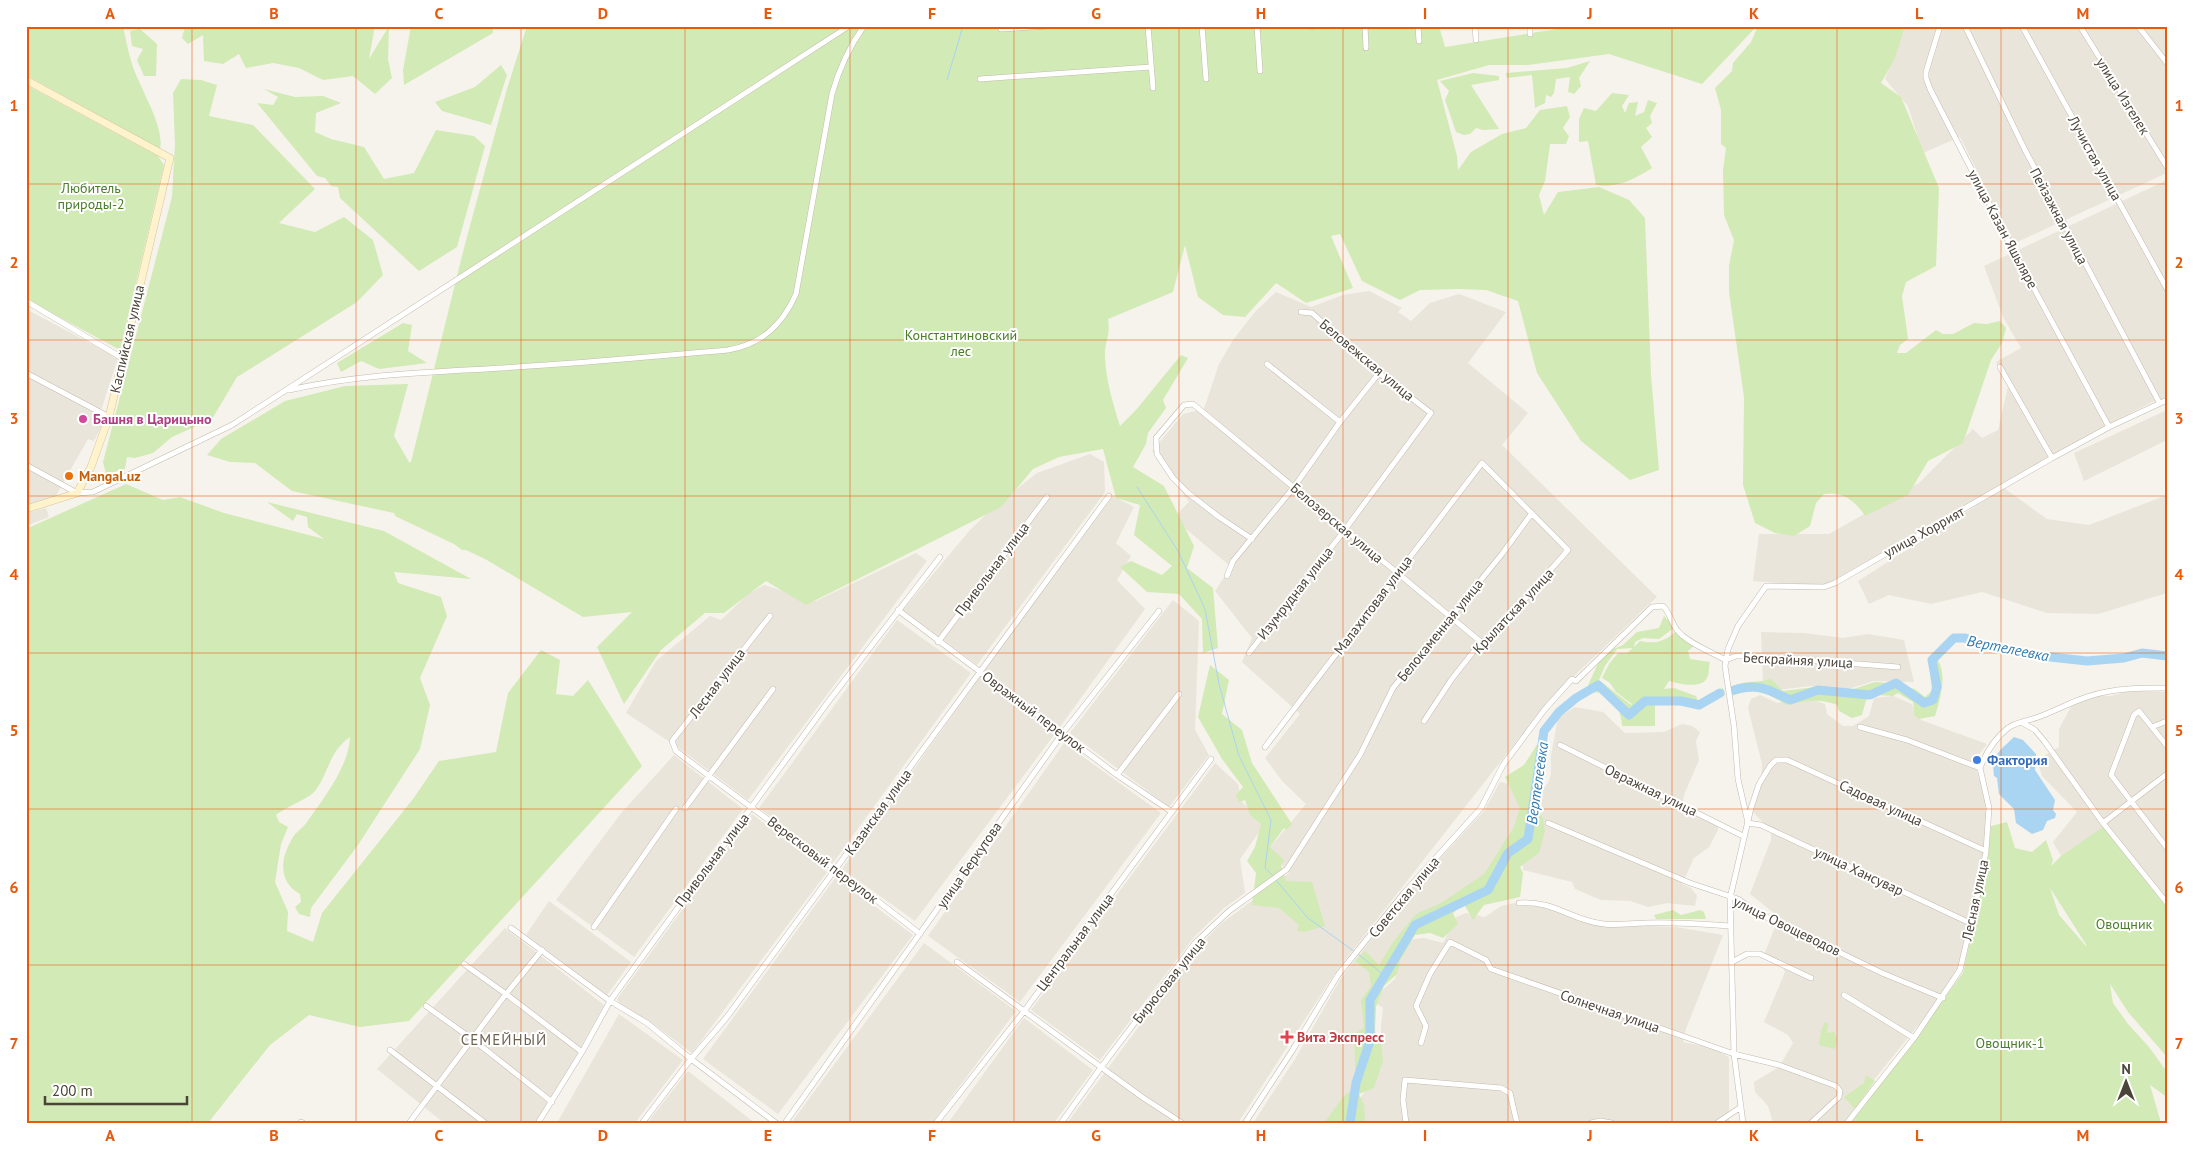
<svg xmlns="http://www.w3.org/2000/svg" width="2193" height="1149" font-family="'PT Sans',sans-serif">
<rect width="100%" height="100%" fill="#f6f3ec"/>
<path fill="#eae5da" d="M1905,26H2167V173L2013,244L1960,137L1923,153L1908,106L1885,79Z
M2167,180V398L2152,402L2104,427L1914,533L1845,576L1825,586L1753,581L1759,534H1829L1919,483L1973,429L1982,438L1998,430L2008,386L1996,362L2021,348L2003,317L1984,266Z
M1369,291L1402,308L1398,312L1411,321L1430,303L1459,294L1506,312L1468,363L1528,413L1502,445L1657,597L1548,701L1335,973L1238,1123H1067L1199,946L1222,923L1289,873L1268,850L1306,804L1283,782L1265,758L1300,714L1242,662L1252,638L1215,591L1231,567L1173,518L1189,502L1152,451L1183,414L1204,409L1219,364L1233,340L1254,313L1276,292L1311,307L1343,295Z
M26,309L118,358L98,420L102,425L94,441L88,439L53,501L26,506Z
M2167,410V440L2084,481L2074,453Z
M1090,454L1104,462L1105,492L977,665L903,610L970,530L996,505L1037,473Z
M2004,488L2047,519L2089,525L2167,495V593L2098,614L2047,613L1982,592L1931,604L1889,595L1869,604L1858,581Z
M1113,496L1134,507L1116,543L1131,556L1117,580L1145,609L1060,727L984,670Z
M46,508L49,517L26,526V513Z
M916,553L927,561L748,800L679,748L626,713L656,661L710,616L721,620L748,594L764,585L816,601Z
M1173,600L1199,621L1195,730L1209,755L1169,807L1070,733Z
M897,620L971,673L833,863L759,808Z
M1761,632L1804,633L1843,638L1868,634L1904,640L1914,682L1874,681L1842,691L1810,686L1778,690L1763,685Z
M980,677L1054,735L915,921L842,869Z
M2129,691L2167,692V908L2103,828L2061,856L2053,842L2077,812L2042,776L2039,766L2042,757L2059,747V729L2073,703L2080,696H2111Z
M1760,695L1777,703L1797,699L1816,701L1825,704L1827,714L1843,726H1853L1869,716L1874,698L1893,696L1912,704L1914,713L1921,720L1987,744L1974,761L1985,799L1987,831L1977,900L1961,961L1941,997L1873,1081L1844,1123H1773L1768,1106L1755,1092L1754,1082L1779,1067L1793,1043L1788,1035L1764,1022L1785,972L1781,963L1764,955L1779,917L1750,894L1771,840V831L1752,811L1761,783L1762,764L1748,708L1751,699Z
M1575,707L1603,712L1625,733L1664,732L1682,724L1692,726L1700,732L1696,741L1699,760L1684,795L1683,804L1718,824V830L1709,847L1694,858L1682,884L1691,888L1697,896L1695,906L1667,903L1648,907L1630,901L1601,900L1575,889L1572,882L1523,870V863L1541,828L1542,790L1548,783L1551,774V755L1558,718Z
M1064,743L1161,813L1020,1002L928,936Z
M674,755L743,809L634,957L556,900L622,812Z
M1215,763L1238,784L1242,802L1265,824L1240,859L1245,893L1224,908L1195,936L1100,1060L1031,1010Z
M1500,782L1515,785L1522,814L1486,880L1439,909L1379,971L1364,1050L1350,1096L1330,1123H1253L1295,1059L1341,978L1406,895L1484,811Z
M752,814L827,872L692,1053L656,1026L619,1003L617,999Z
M836,877L913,935L778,1114L703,1059Z
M549,901L631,962L607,995L526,935Z
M1520,902L1569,912L1597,921L1626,925L1676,927L1723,935L1686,1029L1683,1042L1712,1048L1729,1057V1123H1357L1355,1107L1381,1066V1026L1383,1008L1376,1003L1379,993L1395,979L1406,944L1414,939L1424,938L1443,943L1456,917L1466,913L1485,917L1501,906Z
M505,928L604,1005L539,1123H444L377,1069Z
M924,943L1016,1011L932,1123H791Z
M619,1014L683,1060L635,1123H557Z
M1024,1018L1093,1070L1054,1123H948Z
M688,1071L755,1123H647Z"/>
<path fill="#d2eab5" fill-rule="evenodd" d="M26,26H123C126,39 128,52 132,64C139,87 165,126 160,149L26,75Z
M185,26H375L369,59L389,26L388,59L392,78L375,94L353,76L323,80L299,68L273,63L246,68L239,54L223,64L204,61L203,35L188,44L182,38Z
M411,26H493V33L404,85L403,70Z
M527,26H1439L1445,47L1576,26H1757L1702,84L1609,54L1528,65H1489L1437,80L1457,156L1458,170L1471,152L1502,134L1526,128L1540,110L1567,106L1570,117L1563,128L1569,136L1566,144H1550L1545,181L1539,195L1544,215L1558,192L1599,187L1629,200L1645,218L1651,374L1659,470L1630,480L1581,441L1537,373L1518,301L1486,290L1459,289L1420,290L1400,300L1362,281L1340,234L1331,236L1353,288L1306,303L1276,283L1245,317L1223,315L1198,297L1185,245L1173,292L1108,319C1111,337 1104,343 1105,357C1106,381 1113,403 1120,426L1136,410L1181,355L1188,358L1163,400L1166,408L1148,433L1146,444L1133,467L1164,486L1194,546L1187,568L1213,588L1218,648L1203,653L1202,619L1179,594L1147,592L1120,567L1131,561L1162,575L1172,566L1134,535L1140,505L1116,498L1103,449L1059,457L1033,469L1001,507L806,605L766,581L724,613H705L661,650L624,704L597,647L632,612L583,617L485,559L466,550H462L454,544L395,516L394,513L292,491L255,463L230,462L207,455L221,439L285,401L345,386L408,384L394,436L409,462H411L464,248L507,89Z
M1758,26H1905L1895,58L1881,83L1901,97L1939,188L1936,266L1906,282L1902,296L1908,339L1900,345L1897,353H1906L1936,330L1943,334H1953L1974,323L1987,324L2000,321L2006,328L2002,343L1991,360L1963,443L1928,461L1908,495L1865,516C1856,501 1842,491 1824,494L1816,503L1810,526L1794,536L1775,533L1755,523L1743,485L1744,397L1729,292V266L1734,240L1724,215L1723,170L1726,148L1721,144V110L1715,88L1732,71L1733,63L1751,42Z
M140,29L157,44L156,76H144L137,60L143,49L132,46L130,31Z
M1590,61L1579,78L1581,86L1574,94L1568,92L1570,77L1556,79L1554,93L1551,97L1546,95L1545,103L1535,108L1532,75L1507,78L1506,73L1567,68Z
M501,65L507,75L491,125L442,111L435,102L475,87Z
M1473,73L1499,76V80L1471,85L1499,129L1483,130L1476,128L1470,134L1464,135L1456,132L1445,100L1449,91L1440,81Z
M181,79L201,80L217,85L209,116L253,125L315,189L279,223L315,232L344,217L373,240L383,275L357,302L237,377L212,419L172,437L153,453L135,458L127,457L125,469L106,474L103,462L172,197L175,144L173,93Z
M26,85L158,156L164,165L120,350L26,299Z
M264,89L295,97L323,96L341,103L316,113L315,132L331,139L364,147L384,179L414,173L436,130L474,136L485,146L457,247L419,271L340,198L338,187L331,186L325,178L317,176L257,103L273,105L278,97Z
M1612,93L1629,95L1622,106L1625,113L1629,103L1638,102L1635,116L1644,112L1648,100L1657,103L1650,116L1652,123L1646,128L1652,137L1641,147L1652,168C1633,180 1618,188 1596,185L1588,141L1579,142V119L1584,108L1596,111Z
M403,323L412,325L408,351L427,363L379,369L361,361L341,372L337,363Z
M126,484L163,500L180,497L224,513L324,539L308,527L307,517L297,514L293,521L267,502L384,531L471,579L394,572L398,583L441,597L447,616L420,678L430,705L420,749L358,845L311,908L310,917L299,914L295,907L301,902L300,894C278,882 280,859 292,839C295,832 303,828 307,822C324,798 349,766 350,737C327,753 329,776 313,793C310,797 283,809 276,815L279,822L288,827L281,844L275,882L288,912L287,931L313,942L322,913L413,799L439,761L496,752L508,693L541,650L560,660L556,694L573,696L588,680L642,766L409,1021L360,1027L309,1015L270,1045L208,1123H26V529Z
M1664,616L1675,627L1659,639L1643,638L1635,642L1634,647L1640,641C1655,644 1664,642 1675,632L1685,641L1695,645L1688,651L1690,659L1710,662C1708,668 1710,673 1707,678C1702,689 1679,684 1669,681L1664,689L1674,688L1696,696L1698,701L1723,688L1725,695L1698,708L1673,701L1655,703V726H1622C1622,714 1615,696 1602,693C1596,692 1591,693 1585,692L1600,659L1613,649L1623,645L1637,632L1659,628ZM1633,648L1627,653H1618L1609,664L1602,678L1610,683L1616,692L1632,704L1631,705L1599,680L1605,666L1617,649Z
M1937,659C1948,674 1940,700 1935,716L1919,719L1914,715L1913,702L1898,693L1893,696L1879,695L1866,700L1862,715L1852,718L1839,711L1837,705C1820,698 1804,701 1787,705C1766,692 1755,687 1732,696L1729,688C1746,679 1753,684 1771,679L1783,691L1815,687L1844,692L1875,682L1890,683L1915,689L1925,697L1932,691L1930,673Z
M1210,665L1229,680L1222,714L1242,730L1252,763L1292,824L1287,830L1284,828L1270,847L1284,860L1281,865L1286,881L1312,882L1325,926L1304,932L1297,931L1299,925L1279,908L1252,905L1256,873L1247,861L1255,847L1261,824L1250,815L1245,800L1239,802L1236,795L1243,787L1222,759L1198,717Z
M1540,740L1545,745L1546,772L1539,808L1543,819L1545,831L1539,853L1520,867L1523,873L1520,897L1484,905L1473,920L1464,904L1453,913L1458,924L1443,938L1430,933L1415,935L1401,959L1397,974L1384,986L1376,1007L1375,1031L1381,1042L1383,1061L1374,1088L1359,1094L1364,1104L1365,1119L1367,1123H1324L1343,1097L1354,1088C1357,1071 1354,1053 1354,1035L1364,1027L1361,1000L1371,986L1369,972L1355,961L1365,951L1379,965L1393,942L1416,914L1441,903L1484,874L1514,827L1520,808L1505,777L1524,765Z
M2007,822L2015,848L2032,852L2046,840L2053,860L2051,866L2061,856L2103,827L2167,908V1057L2128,1012L2110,984L2113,1003L2128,1024L2149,1047L2167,1072V1097L2150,1085L2161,1123H1851L1963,973L1988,857L1991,826ZM2050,888L2087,946H2086L2059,915Z
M1673,910L1681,915L1700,910L1704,912L1706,919H1656L1654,915Z
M1825,1022L1828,1023L1827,1033L1834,1032L1837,1038L1836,1047L1834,1049L1819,1045L1821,1031Z
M1866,1075L1875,1081L1855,1109L1844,1097L1864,1083Z"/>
<path fill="#a9d4f2" d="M2014,737L2023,740L2036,754L2035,770L2055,800L2053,810L2056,814L2055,818L2047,821L2043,830L2032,834L2016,823L2014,809L1999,794L1997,778L1994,776C1991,754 2000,751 2014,737Z"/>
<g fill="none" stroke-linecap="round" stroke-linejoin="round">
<path stroke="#a9d4f2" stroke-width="1" d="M947,80L963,26
M1137,487L1178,551L1205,609L1219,684L1239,756L1271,820L1265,868L1273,876
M1275,879L1308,918L1355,952
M1358,954L1385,976"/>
<path stroke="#a9d4f2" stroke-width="9" d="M1734,690C1759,683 1767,689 1790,700L1818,690L1870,695L1896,683L1924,703L1933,700L1937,687L1932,660L1954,638H1965L1983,645L2041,656L2087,661L2124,658L2142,653L2167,656
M1350,1123L1356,1083L1370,1041V1000L1415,925L1488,890L1508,853L1528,839L1544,731L1559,712L1576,698L1598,685L1629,715L1645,701H1681L1699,705L1720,693"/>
<g stroke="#c2bbae" stroke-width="6">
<path id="street" d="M1148,26L1153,88
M1202,26L1206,79
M1257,26L1260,71
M1311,26V27
M1365,26L1366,48
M1418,26L1419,41
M1475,26L1476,40
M1530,26V34
M1940,26L1926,72V78L1930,89L2011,246L2109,427
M1965,26L2025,150L2159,402
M2022,26L2167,289
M2080,26L2167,167
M2138,26L2167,63
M1001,29L1048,26
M980,79L1151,67
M26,301L122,358
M1267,364L1340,422
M2000,367L2052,458
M26,373L109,417
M289,390C364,373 440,372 516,367C587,363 657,356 728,350C762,344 782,325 796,294L832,94C839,69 849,47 864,26
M26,465L77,493L93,492L232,425L849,26
M1252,539L1219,517L1188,493L1173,478L1157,454L1156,438L1184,405L1193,404L1481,642
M1227,576L1233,561L1294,487L1340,422L1379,373
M898,610L1117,775L1172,812
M770,616L672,741L676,751C757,813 841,871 920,934
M938,642L1047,497
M1249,653L1344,531L1431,413L1379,373L1312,313L1301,312
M2023,723L2035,730L2045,742L2103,823L2167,903
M2152,727L2167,721
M1560,745L1743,836
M2167,746L2139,711L2134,715L2111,775L2167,848
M1265,747L1482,463L1568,550L1489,640L1481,642L1451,680L1424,721
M1980,768C1986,753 1995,738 2008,728C2015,722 2032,720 2041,716C2057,710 2073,701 2090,696C2114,688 2142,688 2167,688
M1117,775L1179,694
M685,808L773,689
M1548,823L1690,883L1738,899L1758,913L1882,973L1943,998
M2103,823L2167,774
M1519,903C1554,900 1572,921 1604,924C1617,926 1632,923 1646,923C1674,922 1702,924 1730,926
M1970,923L1761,825L1748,823L1738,779L1734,726L1725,666L1728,649L1738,626L1766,586L1824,587L1835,583L2052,458L2109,427L2167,400
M594,927L676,809
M511,928L610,1001L582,1052L538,1123
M957,962L1142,1097L1182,1123
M1732,962L1747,954H1760L1811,978
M464,964L506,994L582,1052
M1844,995L1914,1038
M426,1006L472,1039L552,1102
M1421,1043L1426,1026L1416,1006L1430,974L1450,942L1486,960L1491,969L1734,1054L1779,1065L1836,1086L1840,1091L1839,1097L1811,1123
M390,1050L485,1123
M301,1122L303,1123
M409,1123L506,994L542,950
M642,1123L691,1059L727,1017L1109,496
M776,1123L691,1059L647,1023L610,1001L828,702L940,557
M785,1123L1062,734L1159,611
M936,1123L1025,1010L1211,759
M1061,1123L1102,1066L1195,943L1229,911L1287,869L1360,755L1393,688L1502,554L1532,513
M1245,1123L1292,1051L1338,975L1404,893L1481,808L1503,765L1545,709L1572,679L1576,681L1652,607L1663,606C1670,613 1671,622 1677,630C1686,642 1713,653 1726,660L1736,656H1750L1898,667
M1406,1123L1403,1100L1405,1080L1501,1088L1510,1093L1517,1123
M1591,1123L1600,1121L1612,1123
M1717,1123L1741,1107
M1743,1123L1734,1054L1730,898L1751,808L1759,784L1770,766L1776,760H1787L1986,851
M1847,1123L1914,1038L1960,970L1980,885L1986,851L1989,808L1980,768L1907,740L1860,727"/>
</g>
<g stroke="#d6c79b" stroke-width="8">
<path id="secondary" d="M26,80L170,158L109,417L91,467L77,493L26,509"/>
</g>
<use href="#street" stroke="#fff" stroke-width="5"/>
<use href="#secondary" stroke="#fff3cd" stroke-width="7"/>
</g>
<path fill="none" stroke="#e8590c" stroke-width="1" stroke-opacity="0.55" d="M192,26V1123M356,26V1123M521,26V1123M685,26V1123M850,26V1123M1014,26V1123M1179,26V1123M1343,26V1123M1508,26V1123M1672,26V1123M1837,26V1123M2001,26V1123M26,184H2167M26,340H2167M26,496H2167M26,653H2167M26,809H2167M26,965H2167"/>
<circle fill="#d1479c" stroke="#fff" stroke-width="2" cx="83" cy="419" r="5"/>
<circle fill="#e8710a" stroke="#fff" stroke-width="2" cx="69" cy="476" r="5"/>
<circle fill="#3f7fe0" stroke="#fff" stroke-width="2" cx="1977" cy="760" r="5"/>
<path fill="#e0444e" stroke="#fff" stroke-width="2" d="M1284.5 1029.5h5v5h5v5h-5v5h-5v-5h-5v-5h5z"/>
<g text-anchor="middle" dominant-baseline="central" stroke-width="4" stroke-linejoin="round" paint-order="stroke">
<g font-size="14" fill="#4b4439" stroke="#fff">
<text transform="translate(2123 96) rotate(58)">улица Изгелек</text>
<text transform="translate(2095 158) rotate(61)">Лучистая улица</text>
<text transform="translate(2059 216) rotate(62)">Пейзажная улица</text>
<text transform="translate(2003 229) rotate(62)">улица Казан Яшьляре</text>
<text transform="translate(127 339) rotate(-77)">Каспийская улица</text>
<text transform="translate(1367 360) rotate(40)">Беловежская улица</text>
<text transform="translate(1337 523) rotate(40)">Белозерская улица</text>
<text transform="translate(1924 532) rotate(-29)">улица Хоррият</text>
<text transform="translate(992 569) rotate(-53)">Привольная улица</text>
<text transform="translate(1295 593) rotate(-52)">Изумрудная улица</text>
<text transform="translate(1373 605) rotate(-53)">Малахитовая улица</text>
<text transform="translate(1513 611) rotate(-47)">Крылатская улица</text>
<text transform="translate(1440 630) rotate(-51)">Белокаменная улица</text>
<text transform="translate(1798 660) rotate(3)">Бескрайняя улица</text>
<text transform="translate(717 683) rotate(-53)">Лесная улица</text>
<text transform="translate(1034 712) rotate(37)">Овражный переулок</text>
<text transform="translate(1651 790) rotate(26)">Овражная улица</text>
<text transform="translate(1881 803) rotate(25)">Садовая улица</text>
<text transform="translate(878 812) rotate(-54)">Казанская улица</text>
<text transform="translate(712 860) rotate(-53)">Привольная улица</text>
<text transform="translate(823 860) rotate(37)">Вересковый переулок</text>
<text transform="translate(969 865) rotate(-55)">улица Беркутова</text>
<text transform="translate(1859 871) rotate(25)">улица Хансувар</text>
<text transform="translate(1404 897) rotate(-50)">Советская улица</text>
<text transform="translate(1975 900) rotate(-78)">Лесная улица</text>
<text transform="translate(1787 926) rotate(26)">улица Овощеводов</text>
<text transform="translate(1075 942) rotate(-53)">Центральная улица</text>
<text transform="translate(1169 980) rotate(-51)">Бирюсовая улица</text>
<text transform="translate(1610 1011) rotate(19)">Солнечная улица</text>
</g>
<g font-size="14" fill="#4a7f2a" stroke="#fff">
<text x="91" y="188">Любитель<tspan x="91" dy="16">природы-2</tspan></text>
<text x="961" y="335">Константиновский<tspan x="961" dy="16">лес</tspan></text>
<text x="2124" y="924">Овощник</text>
<text x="2010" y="1043">Овощник-1</text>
</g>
<g font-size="14" font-weight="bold" fill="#b23c85" stroke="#fff" text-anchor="start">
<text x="93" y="419">Башня в Царицыно</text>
</g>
<g font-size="14" font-weight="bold" fill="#c56008" stroke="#fff" text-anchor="start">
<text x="79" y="476">Mangal.uz</text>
</g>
<g font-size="14" font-weight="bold" fill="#366cbe" stroke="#fff" text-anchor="start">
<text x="1987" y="760">Фактория</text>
</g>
<g font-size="14" font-weight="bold" fill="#be3a42" stroke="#fff" text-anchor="start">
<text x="1297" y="1037">Вита Экспресс</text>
</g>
<g font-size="15" font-style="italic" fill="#2e7ab2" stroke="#fff">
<text transform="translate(2008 648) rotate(11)">Вертелеевка</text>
<text transform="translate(1537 783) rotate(-82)">Вертелеевка</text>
</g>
<g font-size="15" letter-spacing="1" fill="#6e6250" stroke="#fff">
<text x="504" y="1039">СЕМЕЙНЫЙ</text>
</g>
</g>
<rect width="2193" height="1149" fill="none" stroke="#ffffff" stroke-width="55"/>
<g transform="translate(2126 1082)" stroke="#ffffff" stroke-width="4" paint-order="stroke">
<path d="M0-4L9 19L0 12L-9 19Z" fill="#4b4439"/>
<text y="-8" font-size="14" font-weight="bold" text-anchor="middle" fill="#4b4439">N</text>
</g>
<path d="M45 1096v8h142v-8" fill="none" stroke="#4b4439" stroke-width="2.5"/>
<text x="52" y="1096" font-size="15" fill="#4b4439" stroke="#ffffff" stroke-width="4" paint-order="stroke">200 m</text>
<rect x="28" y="28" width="2138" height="1094" fill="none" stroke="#e8590c" stroke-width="2"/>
<g font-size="16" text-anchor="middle" font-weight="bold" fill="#e8590c">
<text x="110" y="19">A</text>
<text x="274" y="19">B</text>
<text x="439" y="19">C</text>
<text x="603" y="19">D</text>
<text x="768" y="19">E</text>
<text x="932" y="19">F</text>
<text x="1096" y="19">G</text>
<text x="1261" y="19">H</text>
<text x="1425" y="19">I</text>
<text x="1590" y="19">J</text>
<text x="1754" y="19">K</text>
<text x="1919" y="19">L</text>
<text x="2083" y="19">M</text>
<text x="14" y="111">1</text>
<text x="2179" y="111">1</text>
<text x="14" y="268">2</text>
<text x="2179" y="268">2</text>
<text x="14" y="424">3</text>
<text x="2179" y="424">3</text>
<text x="14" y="580">4</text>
<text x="2179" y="580">4</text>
<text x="14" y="736">5</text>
<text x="2179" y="736">5</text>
<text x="14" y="893">6</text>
<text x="2179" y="893">6</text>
<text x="14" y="1049">7</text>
<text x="2179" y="1049">7</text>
<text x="110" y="1141">A</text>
<text x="274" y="1141">B</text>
<text x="439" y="1141">C</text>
<text x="603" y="1141">D</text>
<text x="768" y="1141">E</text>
<text x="932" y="1141">F</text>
<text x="1096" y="1141">G</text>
<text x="1261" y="1141">H</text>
<text x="1425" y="1141">I</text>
<text x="1590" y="1141">J</text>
<text x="1754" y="1141">K</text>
<text x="1919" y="1141">L</text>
<text x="2083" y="1141">M</text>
</g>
</svg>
